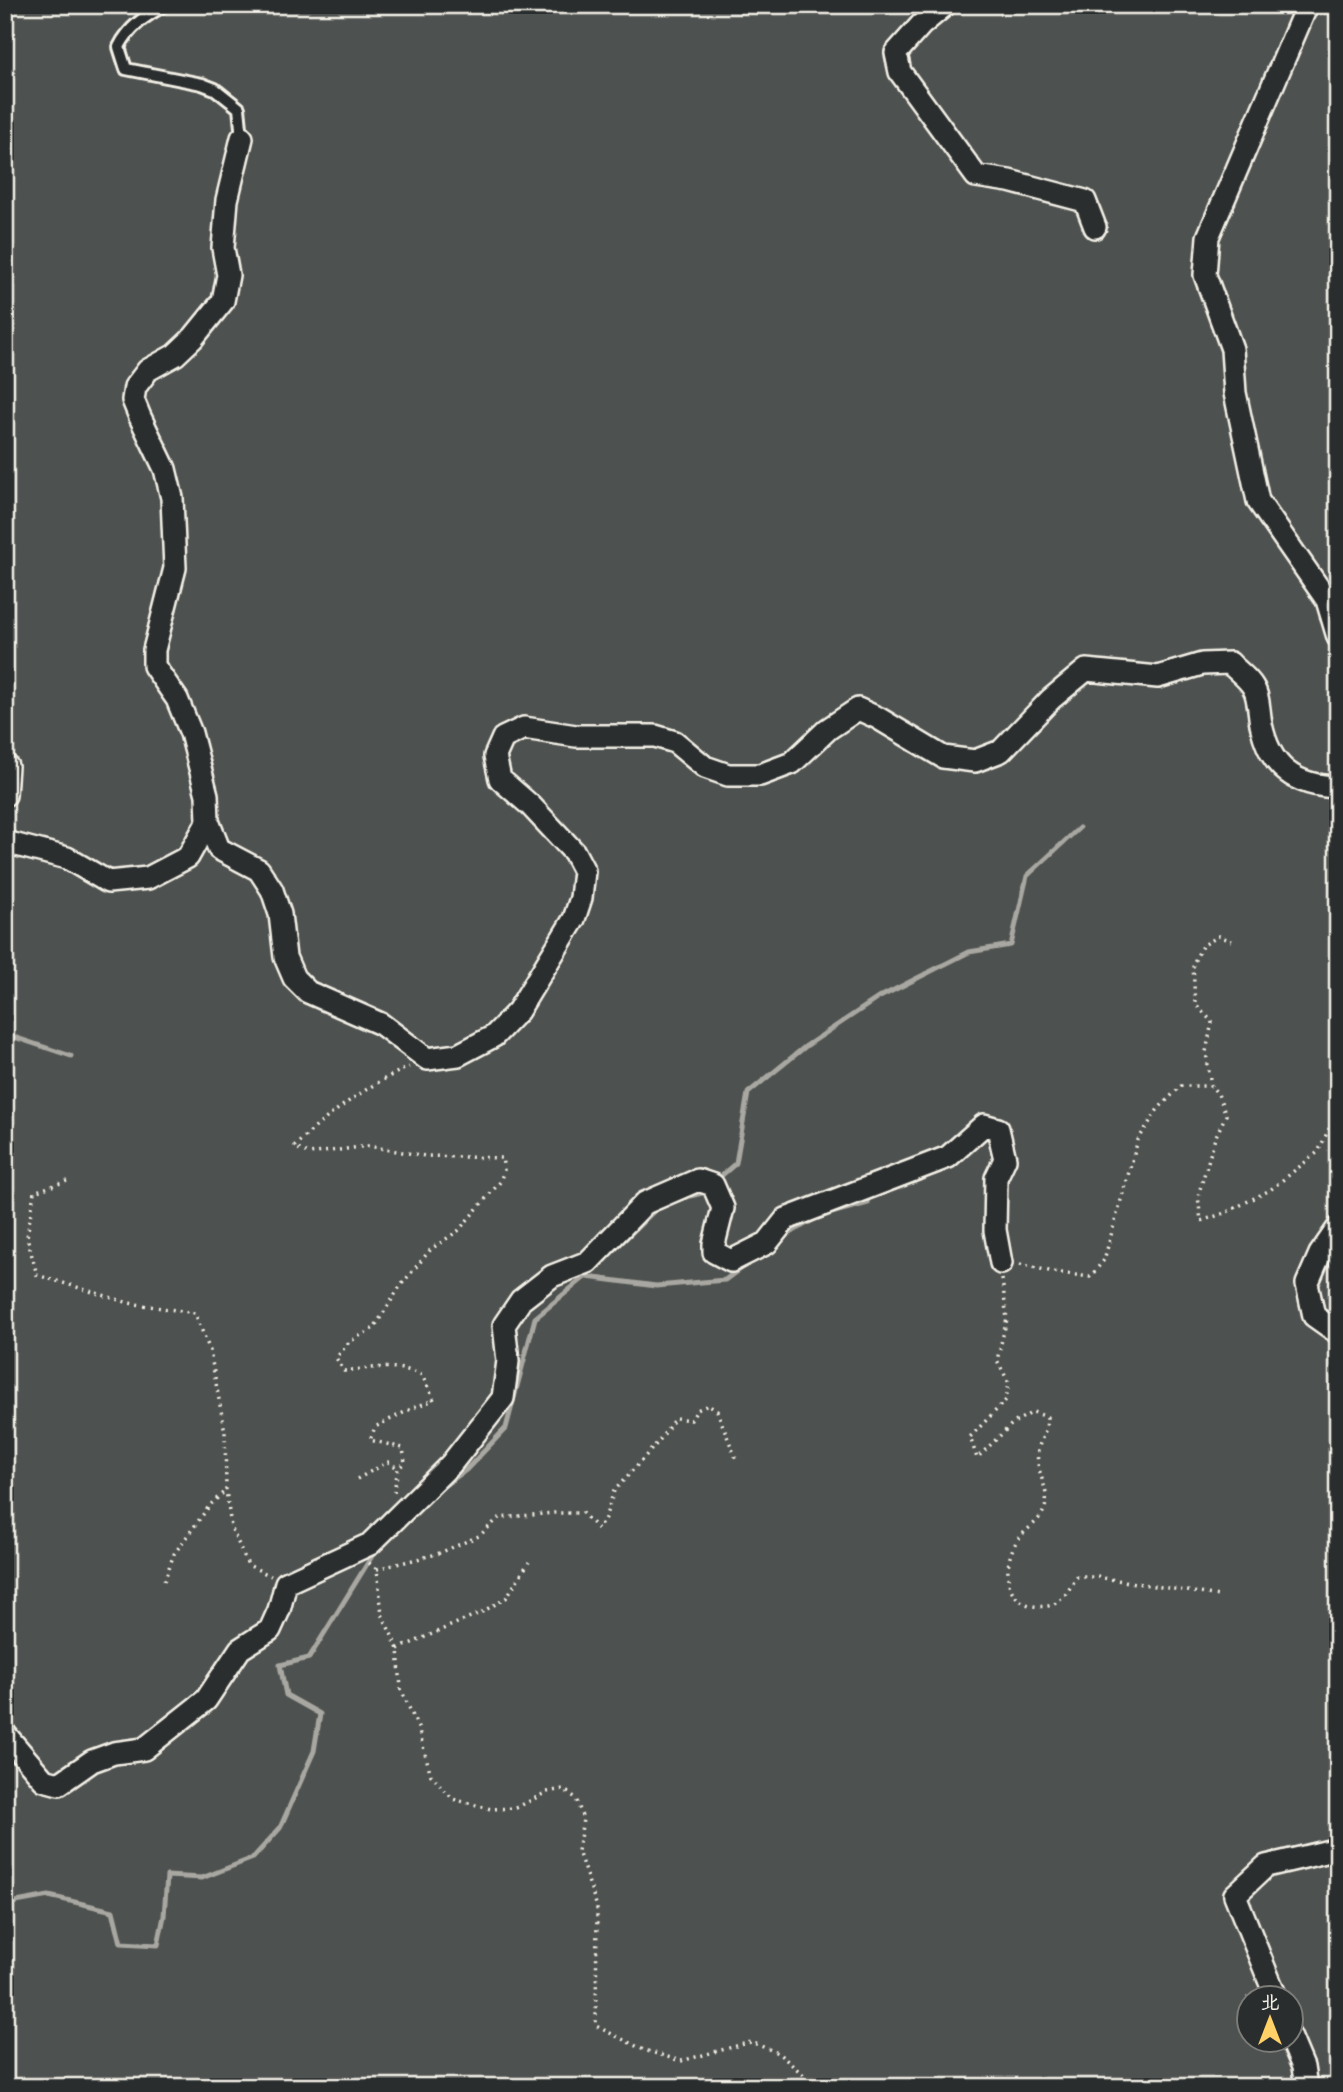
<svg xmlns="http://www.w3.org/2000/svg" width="1343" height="2092" font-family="'Playpen Sans','LXGW WenKai TC',sans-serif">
<rect width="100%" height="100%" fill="#363939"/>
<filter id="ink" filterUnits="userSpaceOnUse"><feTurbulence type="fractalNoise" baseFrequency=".0143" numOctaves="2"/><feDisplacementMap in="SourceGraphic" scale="14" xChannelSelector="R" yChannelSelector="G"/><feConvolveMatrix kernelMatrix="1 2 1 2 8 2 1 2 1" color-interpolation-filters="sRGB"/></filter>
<g filter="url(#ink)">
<path fill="#4e514f" stroke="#a1a19c" stroke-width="2" fill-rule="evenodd" d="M5,5H1338V2087H5ZM1248,1997H1290V2039H1248Z"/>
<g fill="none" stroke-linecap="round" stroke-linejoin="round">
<path stroke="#a8a7a1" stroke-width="5" d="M5,1034L71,1056
M715,1181L736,1163L748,1093L806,1046L878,998L969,952L1011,945L1027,876L1079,828
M675,1200L702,1193L708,1188
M827,1214L868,1203
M781,1238L818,1217
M611,1253L657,1208
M587,1277L656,1286L725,1280L745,1265
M437,1491L466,1470L506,1428L535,1318L597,1267
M5,1904L49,1896L113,1911L121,1943L158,1945L164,1916L167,1876L202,1878L253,1858L280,1828L314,1751L320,1714L286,1695L280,1665L309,1658L377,1548"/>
<g stroke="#f4f1e8" stroke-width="16">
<path id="service" d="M165,5C145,16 129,27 119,47L126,69L202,84L215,89L239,108L242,138"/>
</g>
<g stroke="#f4f1e8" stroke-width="26">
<path id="minor" d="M945,5L921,25L896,53L900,72L976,176L1009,181L1085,201L1095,227
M1307,5L1208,237L1205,275L1232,349L1235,393L1258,501L1327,600L1338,637
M242,138L227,200L223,248L228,275L223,301L193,338L175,355L148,370L135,387L133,400L140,417L165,469L172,498L175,568L154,650V666L177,699L191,733L207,795L208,821L219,849L259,870L272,890L280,914L285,957L294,978L308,992L381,1024L427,1059L458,1055L494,1036L518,1011L574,919L581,898L584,871L574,852L531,806L500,779L495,756L503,738L524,728L576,736H655L675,742L705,767L728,775H760L792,763L828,729L858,709L878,718L943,757L975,761L1001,751L1051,699L1086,670L1158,677L1202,664L1230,663C1237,671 1248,678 1253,687C1259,696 1259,714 1261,724C1270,768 1295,786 1338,787
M5,795L7,766
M5,842L67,858L108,882L148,878L188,857L208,821
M1338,1228L1320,1254L1307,1284L1314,1316L1338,1333
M5,1734L44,1780L59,1784L92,1761L114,1753L144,1749L206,1700L240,1649L270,1630L279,1610L286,1583L370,1544L451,1464L503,1398L508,1361L504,1325L521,1300L552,1276L588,1262L645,1203L698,1180L713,1185L723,1208L714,1244V1252L731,1261L767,1243L786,1219L948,1157L984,1125L998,1129L1005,1159L996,1178L995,1230L1001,1263
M1276,1997L1235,1895L1266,1866L1338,1849
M1290,2036L1303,2067L1306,2087"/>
</g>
<path stroke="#f4f1e8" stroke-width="3.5" stroke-dasharray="2 5" stroke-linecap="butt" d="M1324,12L1338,18
M1211,1086L1206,1052L1212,1022L1195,1003L1193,964L1202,946L1219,936L1232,941
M67,1181L34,1192L27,1237L37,1275L129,1303L195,1313L210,1351L225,1432L226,1490L231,1527L248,1565L271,1576
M1020,1264L1053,1272L1090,1277L1104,1260L1138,1140L1158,1109L1181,1086H1211L1218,1094L1226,1115L1215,1138L1198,1196L1201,1221L1225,1213L1270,1190L1318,1152L1338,1110
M1002,1279L1007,1319L997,1360L1009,1383L1006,1400L970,1437L977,1458L1013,1423L1033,1412L1047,1417C1047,1438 1035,1442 1038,1463C1040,1479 1051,1494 1044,1510C1040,1521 1026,1529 1019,1538C1008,1552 1003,1580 1014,1594C1022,1605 1034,1608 1048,1606C1063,1603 1069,1589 1077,1577H1097L1219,1596
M357,1479L388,1462L398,1468
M394,1492L398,1468L405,1463L403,1448L370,1440L375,1427L415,1407L434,1400L422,1375C395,1363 372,1368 344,1371L336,1358L349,1342L374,1328L401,1285L431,1249L458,1231L500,1182L504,1170L502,1158L425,1156L368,1146L309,1154L294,1147C327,1115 367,1085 409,1067
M369,1563L377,1569L382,1614L398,1649L401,1689L418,1728L431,1775L453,1799L491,1809L516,1808L547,1792L563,1789L576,1798L583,1819L578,1851L597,1907L596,2026L644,2050L681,2061L751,2042L778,2053L818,2087
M377,1569L437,1554L479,1536L499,1518L554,1513H582L598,1529L605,1518L614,1491L659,1441L675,1418L691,1420L697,1410L708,1405L717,1411L737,1461
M164,1581L174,1554L210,1505L226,1490
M398,1649L482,1612L506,1598L529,1562"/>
<use href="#service" stroke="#2a2d2e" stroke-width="10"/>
<use href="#minor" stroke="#2a2d2e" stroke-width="21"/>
</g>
</g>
<rect width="1343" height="2092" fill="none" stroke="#2a2d2e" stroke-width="28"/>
<rect x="14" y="14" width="1315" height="2064" fill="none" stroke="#f4f1e8" stroke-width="2.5" filter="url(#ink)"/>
<g transform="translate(1270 2019)"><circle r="33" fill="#2a2d2e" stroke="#7b7b78" stroke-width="2"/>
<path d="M0-5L12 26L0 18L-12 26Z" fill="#ffd166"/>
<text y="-10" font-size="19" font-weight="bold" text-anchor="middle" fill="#f4f1e8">北</text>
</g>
</svg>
